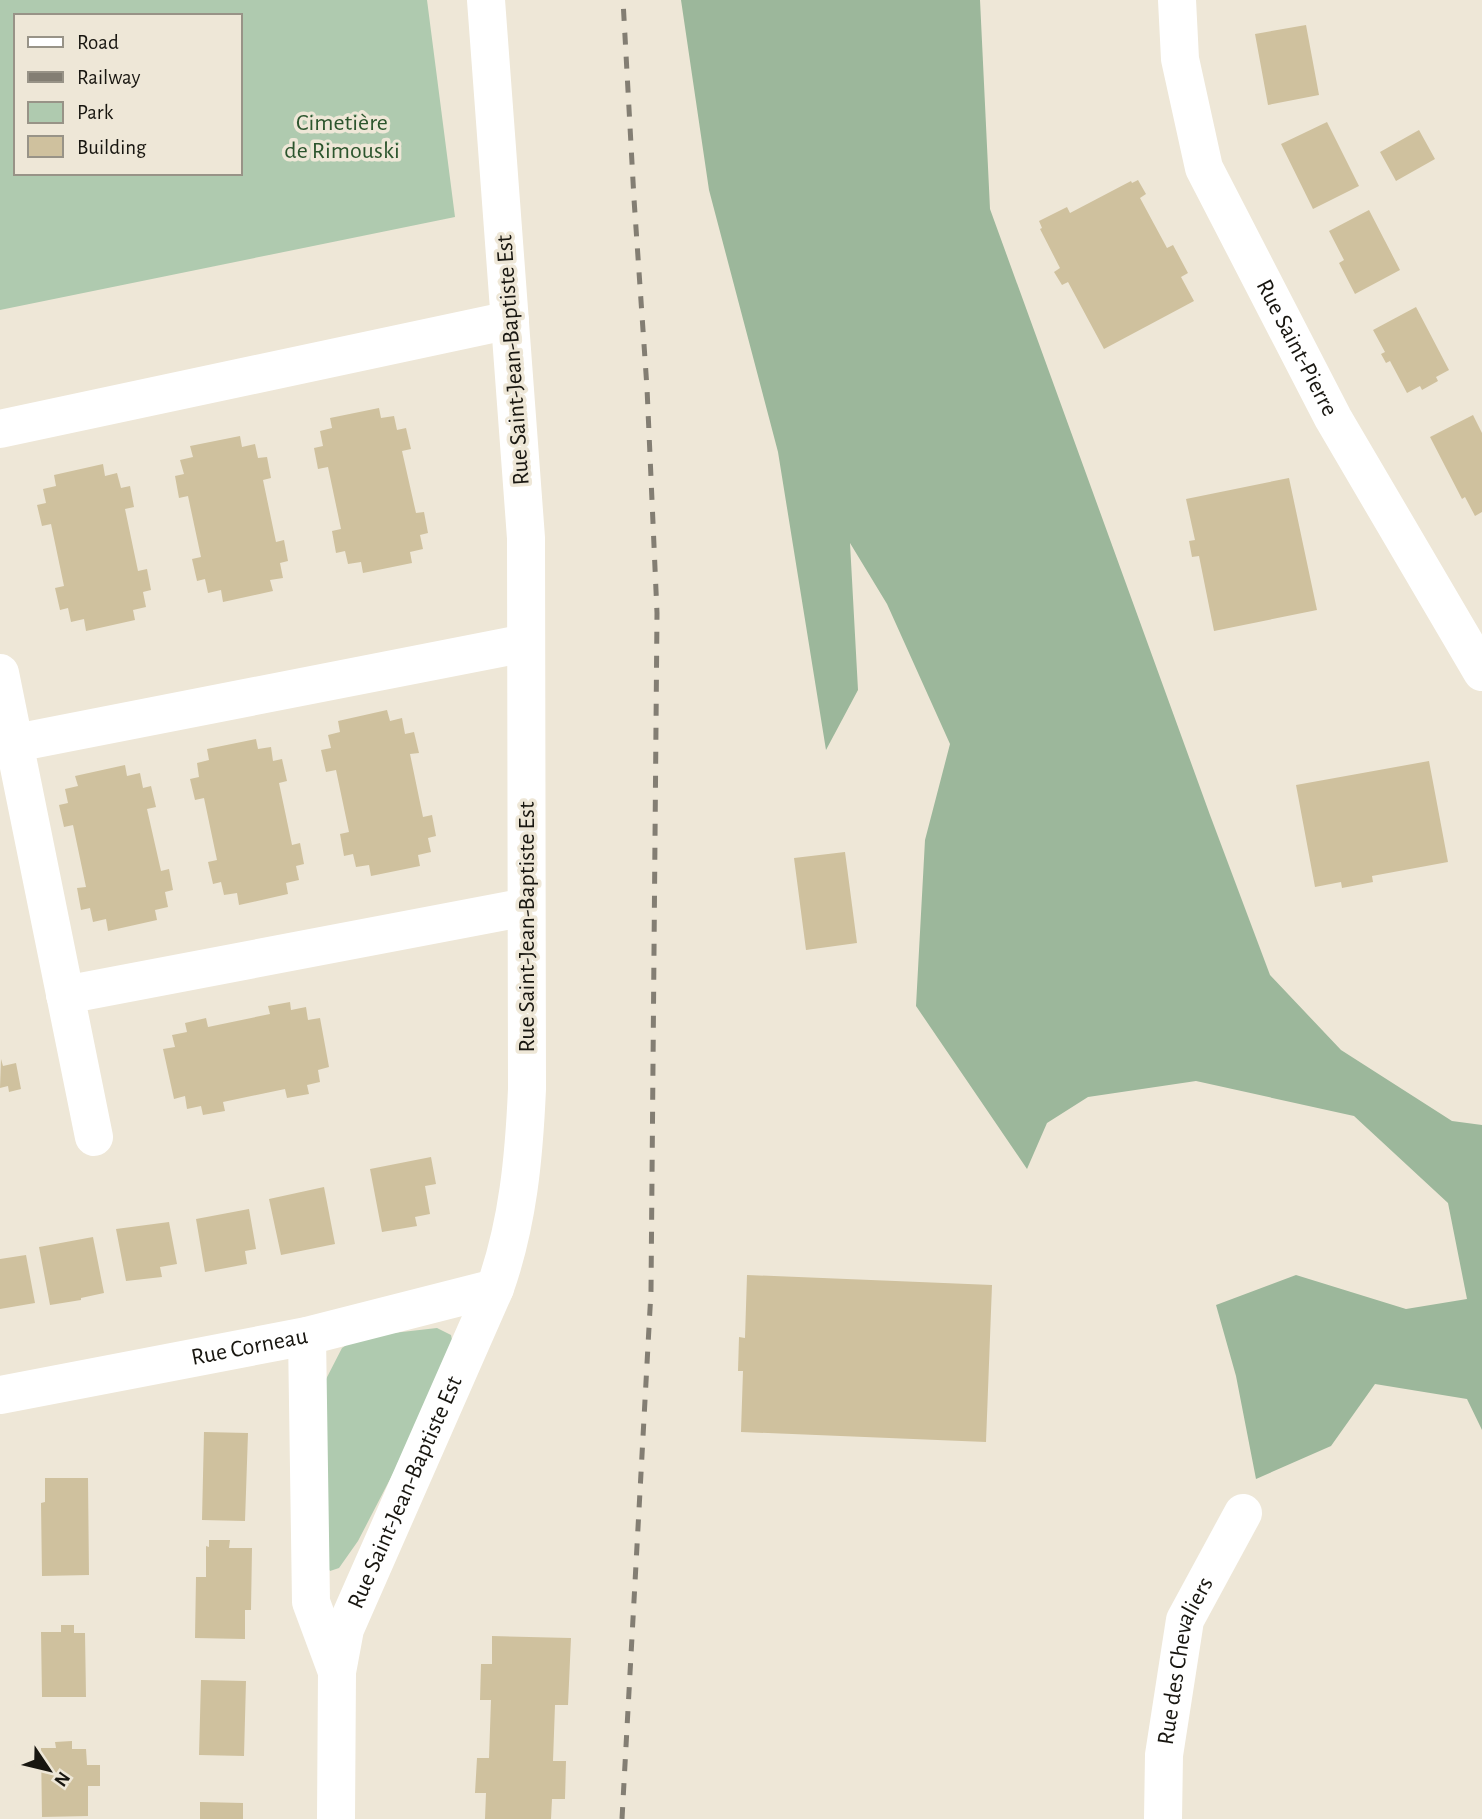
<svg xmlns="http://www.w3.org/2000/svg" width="1482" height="1819" font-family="'Alegreya Sans',sans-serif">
<rect width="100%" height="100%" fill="#eee7d7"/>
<path fill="#afcaaf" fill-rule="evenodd" d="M0,0H427L455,217L0,310ZM16,16H240V173H16Z
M437,1328L451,1335L455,1354L358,1541L339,1568L330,1571L324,1563V1383L342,1348L358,1337Z"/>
<path fill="#9cb79b" d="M681,0H980L990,209L1210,815L1270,975L1341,1050L1452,1121L1482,1125V1430L1467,1399L1375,1384L1331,1446L1256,1479L1236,1376L1216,1305L1296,1275L1406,1309L1467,1299L1448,1203L1354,1116L1196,1081L1088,1097L1047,1123L1027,1169L916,1006L925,840L950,744L887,604L850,543L858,690L826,750L778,452L709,190Z"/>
<path fill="#cfc19e" d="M1306,25L1319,95L1268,105L1255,34Z
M1327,122L1359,186L1313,209L1281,144Z
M1419,130L1435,159L1396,181L1380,152Z
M1138,180L1146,194L1140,198L1167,248L1173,245L1188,273L1181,277L1194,301L1104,349L1068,282L1062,285L1054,272L1060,268L1040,229L1042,228L1039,221L1067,207L1070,213L1131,181L1132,183Z
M1369,210L1400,270L1355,294L1339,263L1344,260L1329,231Z
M1416,307L1449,370L1436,377L1438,381L1422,390L1420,386L1407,393L1390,361L1386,363L1381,354L1385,352L1373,330Z
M379,408L381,418L394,416L397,430L406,428L411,449L402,451L416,513L424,512L428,533L420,535L423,549L410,552L412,563L363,573L361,562L348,564L345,551L336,553L332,531L341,529L328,467L318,469L314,448L323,446L320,431L332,428L330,418Z
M1473,415L1482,433V512L1475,516L1465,497L1462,499L1430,437Z
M240,436L242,447L255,444L258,458L267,457L271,478L263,480L276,542L284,540L288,561L280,563L283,578L270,580L273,591L223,602L221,590L208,593L205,579L197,581L192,559L201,557L188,496L179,498L175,476L184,474L180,460L193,457L190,446Z
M103,464L105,476L117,473L121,488L130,486L134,507L125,509L138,571L147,569L151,590L143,592L146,607L133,610L135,620L86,631L84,619L71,622L68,608L60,610L55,588L64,586L51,524L42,526L37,505L46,503L43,489L56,486L54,475Z
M1289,478L1317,610L1214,631L1199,556L1192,557L1189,541L1195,540L1186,499Z
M387,710L390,721L402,718L405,734L414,732L419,753L410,754L423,817L432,815L436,836L428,838L431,852L418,855L420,866L371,876L369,865L356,867L353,854L344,856L340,834L349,832L336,770L326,772L321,750L331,748L328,735L340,732L338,721Z
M256,739L258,749L271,747L273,761L282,759L287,781L279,783L292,845L300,843L304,864L296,866L299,880L286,883L288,894L239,905L237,893L224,895L221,882L213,884L208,862L217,860L204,798L195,800L190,779L199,777L197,763L209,760L207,749Z
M1429,761L1448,862L1372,876L1373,882L1342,888L1341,882L1315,887L1296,785Z
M125,765L127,776L140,773L143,788L151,786L156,807L147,809L161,871L169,869L173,890L165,892L168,907L155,910L157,920L108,931L106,919L93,922L90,908L81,910L77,888L86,887L73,825L64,827L59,805L68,803L65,789L78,786L75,776Z
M845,852L857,943L806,950L794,858Z
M290,1002L291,1010L306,1007L308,1020L320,1018L329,1067L318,1070L320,1082L307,1085L309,1094L287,1098L285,1089L223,1102L225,1111L203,1115L201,1106L187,1109L185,1096L174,1099L163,1049L175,1047L172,1035L187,1032L185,1023L206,1018L208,1027L270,1014L268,1006Z
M1,1059L3,1066L16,1063L21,1089L9,1092L8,1086L0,1088Z
M431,1157L436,1184L425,1186L430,1214L415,1217L417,1226L382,1232L370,1169Z
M324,1187L335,1244L281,1255L269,1199Z
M249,1209L256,1249L245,1251L247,1264L205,1272L196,1219Z
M169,1222L177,1264L160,1267L162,1277L126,1281L116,1229Z
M93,1237L104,1293L81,1298V1300L50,1305L39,1247Z
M26,1255L35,1303L0,1309V1259Z
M747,1275L992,1285L986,1442L741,1432L743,1371H738L739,1337L745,1338Z
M204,1432L248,1433L245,1521L202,1520Z
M45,1478H88L89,1575L42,1576L41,1503L45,1502Z
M209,1540H230L229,1548H252L251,1610H245V1639L195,1638L196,1577H206V1546L209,1547Z
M61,1625H74V1633H85L86,1697H42L41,1632H61Z
M492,1636L571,1638L568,1705H555L553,1761H566L565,1799H552L551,1819H485L486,1793H475L477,1758H489L491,1700H480L481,1664H492Z
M201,1680L246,1681L244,1756L199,1755Z
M72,1741V1749H86L87,1765H100V1786H88V1816L42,1817L41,1748H56L55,1742Z
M200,1802L243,1803V1819H200Z"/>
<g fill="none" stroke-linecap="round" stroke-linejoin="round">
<g stroke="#fff" stroke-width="38">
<path id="s1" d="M1177,0L1180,59L1204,168L1333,418L1482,672"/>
<path d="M0,429L510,320"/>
<path d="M0,673L94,1137"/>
<path d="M0,746L526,643"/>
<path d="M65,995L526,907"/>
<path d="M307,1336L311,1602L337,1672"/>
<path id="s2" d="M0,1395L307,1336L495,1288"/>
<path id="s3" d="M336,1819L337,1672L345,1629L495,1288C518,1223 524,1157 527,1089L526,538L486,0"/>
<path id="s4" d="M1163,1819L1164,1755L1185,1620L1243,1513"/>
</g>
<path stroke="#837e73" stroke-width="5" stroke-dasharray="12 12" stroke-linecap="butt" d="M622,1819L651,1291L657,613L647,388L634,199L623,0"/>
</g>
<g text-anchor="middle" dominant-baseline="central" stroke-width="7" stroke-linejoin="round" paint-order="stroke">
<g font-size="24" fill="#2c552d" stroke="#eee7d7">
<text x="342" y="123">Cimetière<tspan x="342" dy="28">de Rimouski</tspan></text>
</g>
<g font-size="24" fill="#181610" stroke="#eee7d7">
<text stroke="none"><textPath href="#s1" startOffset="373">Rue Saint-Pierre</textPath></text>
<text transform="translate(513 360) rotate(-94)">Rue Saint-Jean-Baptiste Est</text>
<text transform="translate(527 927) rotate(-90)">Rue Saint-Jean-Baptiste Est</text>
<text stroke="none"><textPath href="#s2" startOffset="254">Rue Corneau</textPath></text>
<text stroke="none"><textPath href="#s3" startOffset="340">Rue Saint-Jean-Baptiste Est</textPath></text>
<text stroke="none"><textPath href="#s4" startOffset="161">Rue des Chevaliers</textPath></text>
</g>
</g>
<rect x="14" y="14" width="228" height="161" fill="#eee7d7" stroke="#989387" stroke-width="2"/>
<rect x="28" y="37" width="35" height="10" fill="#ffffff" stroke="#989387" stroke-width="2"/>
<text x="77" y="49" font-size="21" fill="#181610">Road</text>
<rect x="28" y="72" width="35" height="10" fill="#837e73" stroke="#989387" stroke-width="2"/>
<text x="77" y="84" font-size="21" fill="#181610">Railway</text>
<rect x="28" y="102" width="35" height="21" fill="#afcaaf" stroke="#989387" stroke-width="2"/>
<text x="77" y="119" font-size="21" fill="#181610">Park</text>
<rect x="28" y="136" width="35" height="21" fill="#cfc19e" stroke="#989387" stroke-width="2"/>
<text x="77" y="154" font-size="21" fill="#181610">Building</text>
<g transform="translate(49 1770) rotate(125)" stroke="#eee7d7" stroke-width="5" paint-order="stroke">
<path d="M0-5L12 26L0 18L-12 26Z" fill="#181610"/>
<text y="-10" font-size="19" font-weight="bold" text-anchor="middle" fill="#181610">N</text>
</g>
</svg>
